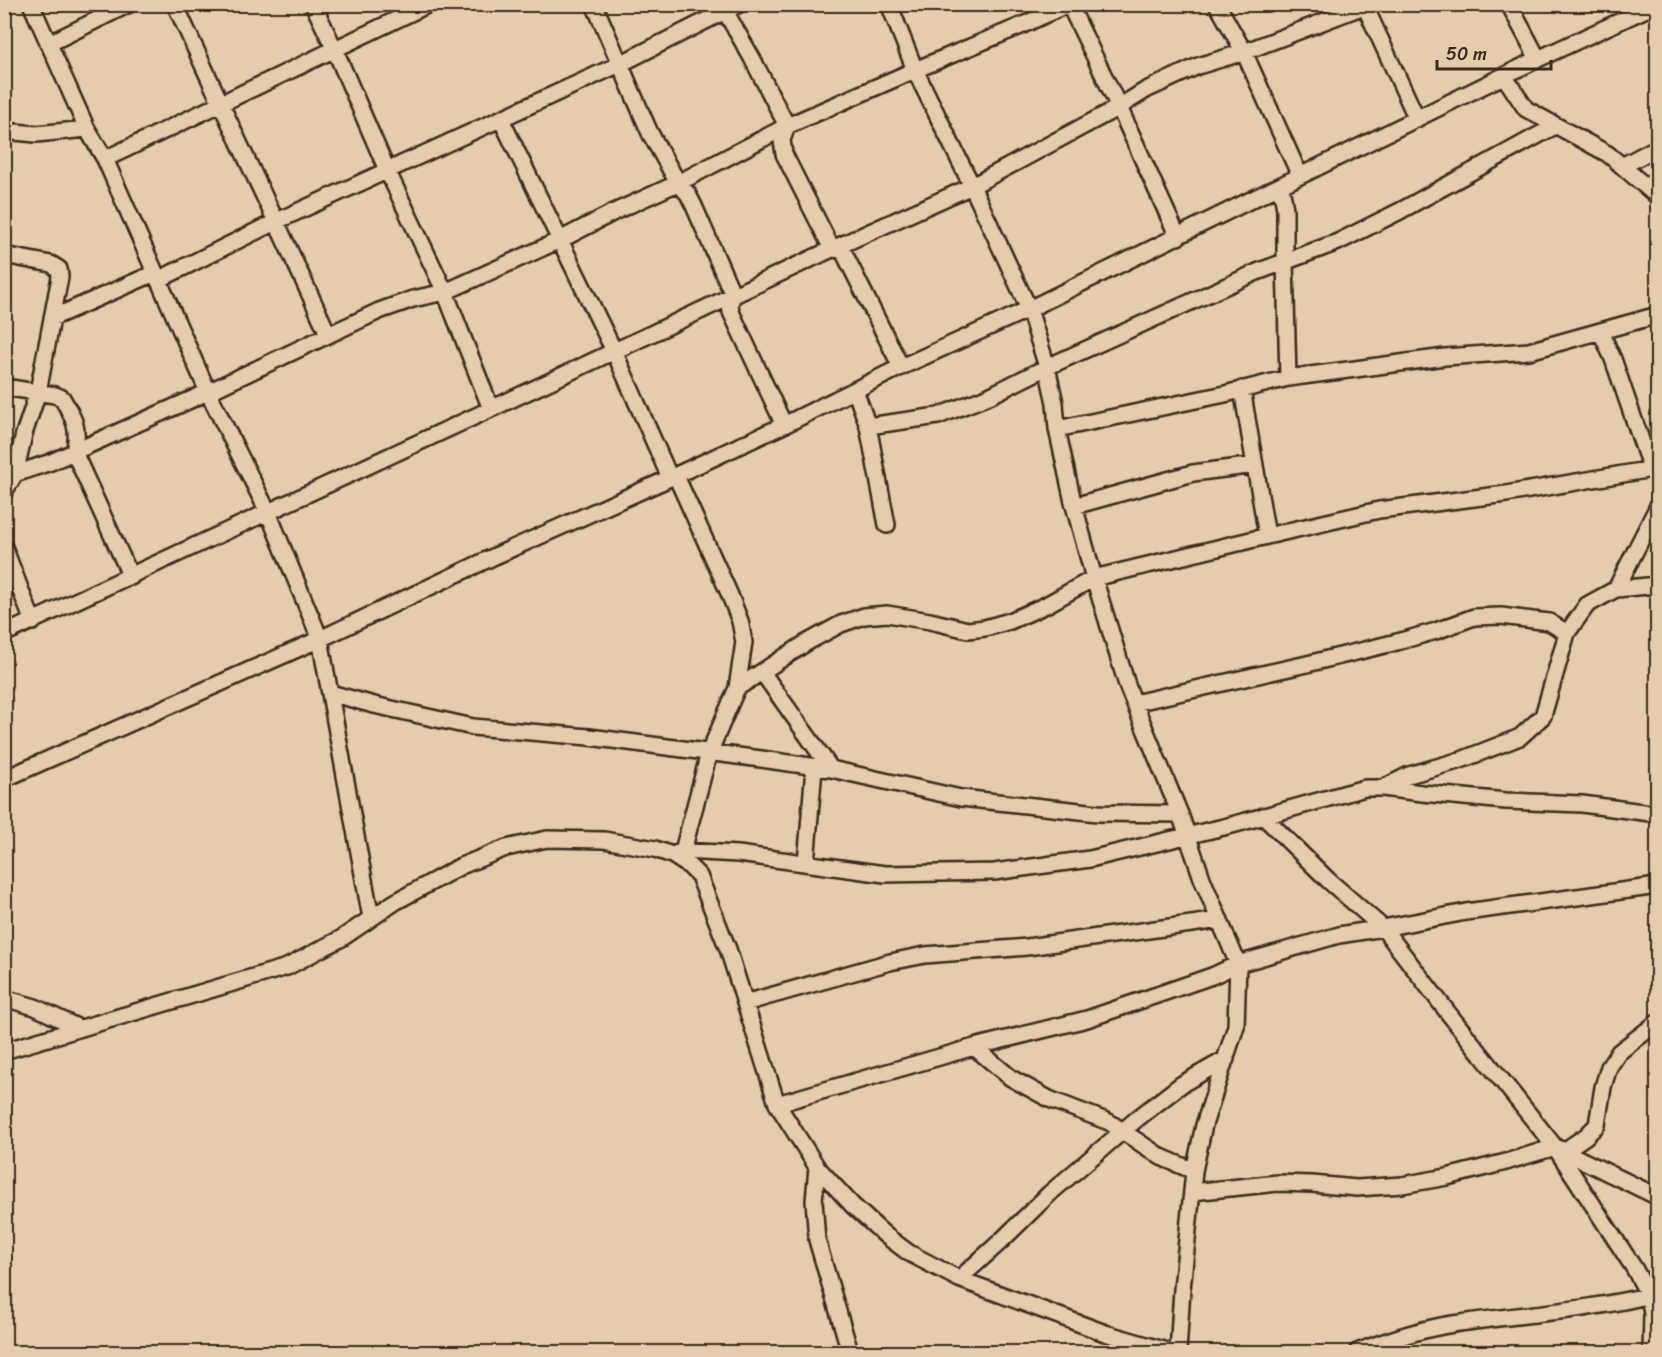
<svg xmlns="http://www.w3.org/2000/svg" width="1662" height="1357" font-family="Sriracha,sans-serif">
<rect width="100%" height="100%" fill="#e4ccad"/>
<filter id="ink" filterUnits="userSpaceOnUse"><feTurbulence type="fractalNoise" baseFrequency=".0167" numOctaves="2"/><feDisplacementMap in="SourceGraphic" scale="12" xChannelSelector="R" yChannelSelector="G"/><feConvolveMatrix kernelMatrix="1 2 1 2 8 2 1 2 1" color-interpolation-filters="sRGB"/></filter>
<g filter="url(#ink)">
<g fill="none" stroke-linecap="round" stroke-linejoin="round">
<g stroke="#3b2a1e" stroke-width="20">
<path id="minor" d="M31,4L87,129L105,159L208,392L268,512L320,639L371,918
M175,4C225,115 278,224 328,334
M313,4L335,50L387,170L445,292L491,409
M594,4L650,133L678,183L688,194L694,206L733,295L730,304L731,312L784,425
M718,4L725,11L752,58L787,126L782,140L784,154L832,249L842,250L846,257L901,367
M889,4L915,70L972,186L1029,309L1047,367L1055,403L1057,429L1073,502L1094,578L1128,688L1180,814L1203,881L1238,964L1236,1026L1204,1125L1194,1171L1182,1289L1178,1352
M1069,4L1119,107L1178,237
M1217,4L1244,52L1300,176
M1364,4L1417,119
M1509,4L1538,59
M48,44L129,4
M1504,76L1526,109L1608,154L1658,197
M501,119L614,351L670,478
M4,131L36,134L87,129
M105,159L429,4
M1622,166L1658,147
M1281,187L1285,209V261L1288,378
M4,255L51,264L59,269L60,277L38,392L24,434L15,474
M158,280L277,221L620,64L739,4
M52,318L155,273
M1601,332L1613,359L1651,469
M4,387L55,395L62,398C74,418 80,429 74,452L131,577
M1242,389L1267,536
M855,390L868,426L938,416L989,396L1047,367L1257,272L1338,242L1400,211L1555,126
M868,426L887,525
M1057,429L1225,394L1288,378L1445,357L1529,351L1658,315
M676,476L729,593L740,621L744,642L737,688L709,753L683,851
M4,492L15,474L51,462L208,392L379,311L413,299L445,292L560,240L614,212L678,183L787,126L915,70L1023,25L1068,4
M1074,506L1193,473L1255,465
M4,547L33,622
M1616,589L1658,506
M4,634L491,409L832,249L972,186L1119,107L1146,90L1198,66L1244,52L1364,6
M762,672L831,769
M737,688L806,643L841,624L864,616L887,614L930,621L968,630L985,628L1010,621L1046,605L1094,578L1267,536L1379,510L1506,494L1658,468
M330,693L374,705L473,727L589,737L761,759L831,769L961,798L1098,813L1180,814
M1134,703L1307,664L1397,642L1436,631L1474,617L1501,616L1549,622L1567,633
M4,779L320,639L495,556L670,478L784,425L901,367L1029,309L1538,59L1657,4
M1383,788L1409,775L1461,760L1520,737L1543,716L1567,633L1587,605L1616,589L1658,585
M1263,816L1328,880L1383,928L1449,1014L1555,1147L1634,1268L1649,1296L1652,1314L1651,1352
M672,855L683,851L738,854L885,874L994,872L1090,859L1232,825L1365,788H1383L1422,793L1506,801L1582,804L1658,814
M806,863L814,768
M4,998L35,1007L79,1028
M745,1003L890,962L925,955L1027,947L1220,920
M974,1047L1011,1078L1049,1099L1109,1122L1161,1157L1194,1171
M4,1051L287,967L342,938L395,902L461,866L506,848L547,839L604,840L655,849L672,855L689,866L699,876L728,949L777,1104L817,1167L853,1206L885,1235L909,1253L959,1279L1105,1333L1171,1352
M777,1104L974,1047L1087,1019L1212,976L1238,964L1339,935L1383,928L1466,912L1658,886
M1564,1151L1586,1136L1597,1125L1603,1087L1609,1067L1619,1052L1658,1022
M817,1167L814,1201L817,1240L850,1352
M1192,1192L1278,1183L1312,1184L1357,1188L1402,1185L1447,1177L1506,1162L1555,1147L1658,1197
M959,1279L1000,1242L1050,1193L1138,1118L1182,1084L1226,1059
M1357,1352C1388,1340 1420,1329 1453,1324C1521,1314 1591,1311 1658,1293"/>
</g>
<use href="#minor" stroke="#e4ccad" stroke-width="15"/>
</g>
</g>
<rect width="1662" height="1357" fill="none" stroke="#e4ccad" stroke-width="24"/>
<rect x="12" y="12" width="1638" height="1333" fill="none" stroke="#3b2a1e" stroke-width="2" filter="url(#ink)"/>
<path d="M1437 60v9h114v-9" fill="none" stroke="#3b2a1e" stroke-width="3"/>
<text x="1446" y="60" font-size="18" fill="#3b2a1e" stroke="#e4ccad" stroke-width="4.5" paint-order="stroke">50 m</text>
</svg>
